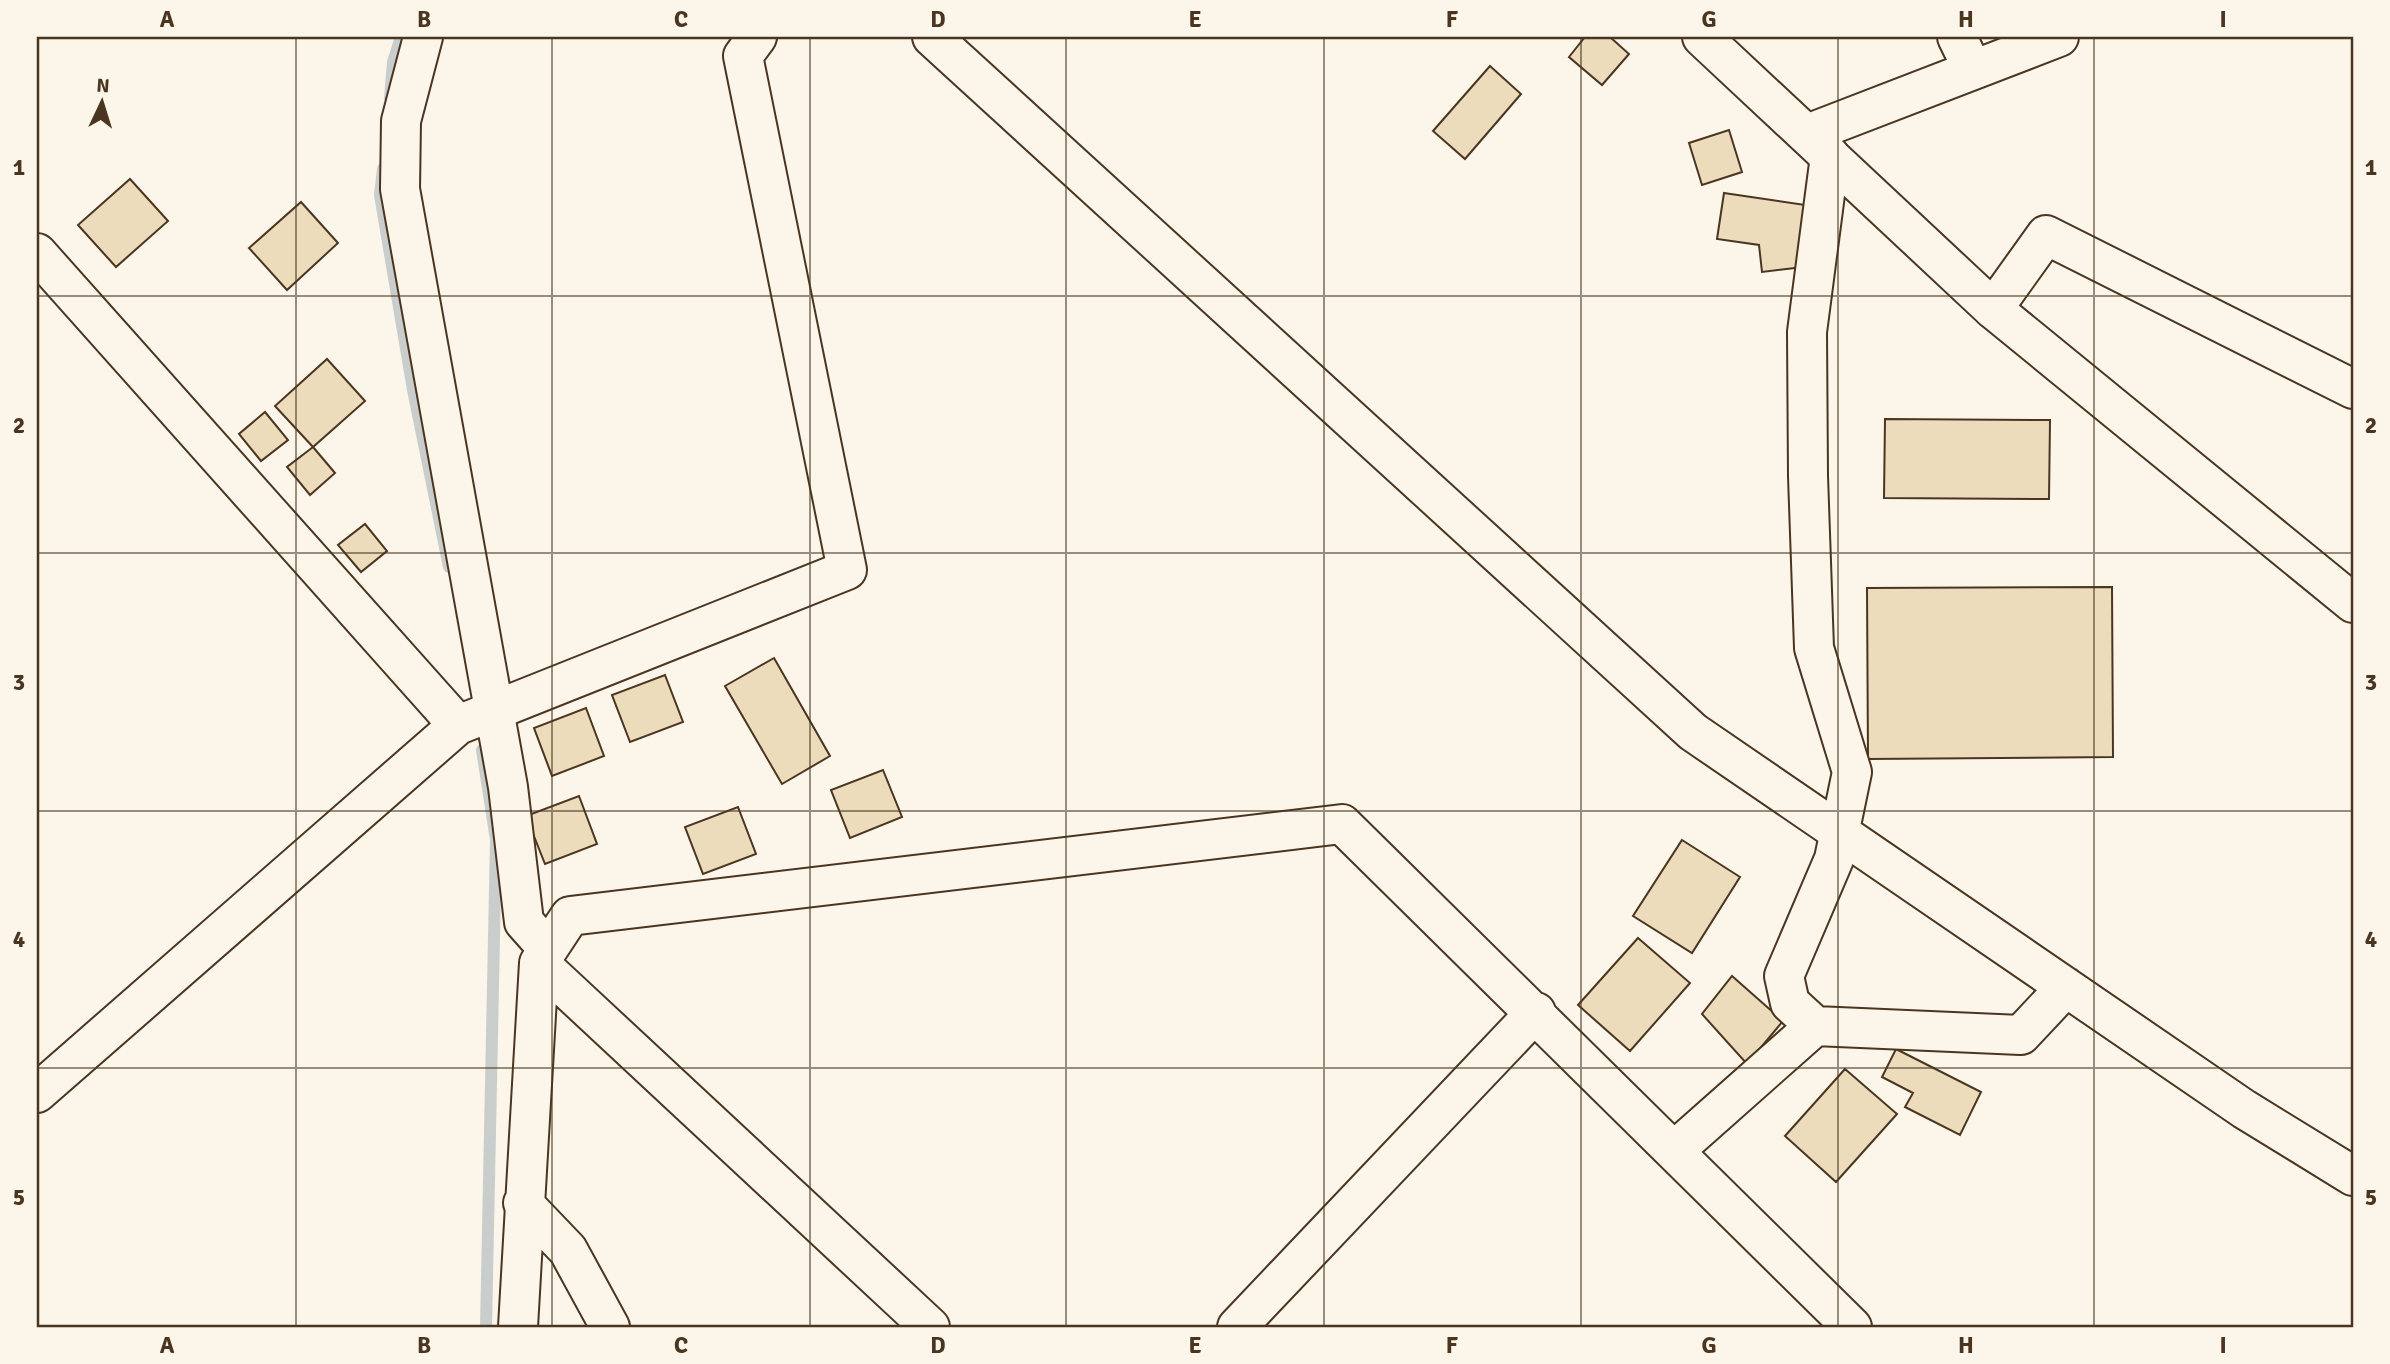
<svg xmlns="http://www.w3.org/2000/svg" width="2390" height="1364" font-family="Signika,sans-serif">
<rect width="100%" height="100%" fill="#fbf6e9"/>
<g fill="none" stroke-linecap="round" stroke-linejoin="round">
<path stroke="#c9cecd" stroke-width="12" d="M390,98L393,62L401,37
M383,169L380,195L413,390L449,567
M482,750L496,840L486,1327"/>
</g>
<path fill="#ecdcbc" stroke="#4a3520" stroke-width="2" d="M1585,37H1610L1629,54L1602,85L1569,57Z
M1490,66L1521,94L1465,159L1433,131Z
M1729,130L1742,172L1702,185L1689,143Z
M130,179L168,221L116,267L78,225Z
M1724,193L1812,206L1803,267L1762,272L1759,245L1717,239Z
M301,202L338,243L287,290L249,248Z
M327,359L365,401L313,447L275,406Z
M265,412L288,440L261,461L239,434Z
M1885,419L2050,420L2049,499L1884,498Z
M313,447L335,473L310,495L287,467Z
M365,524L387,551L361,572L338,545Z
M2112,587L2113,757L1868,759L1867,588Z
M774,658L830,756L782,784L725,686Z
M665,675L683,722L630,742L612,695Z
M586,708L604,756L552,776L534,728Z
M883,770L902,817L850,838L831,790Z
M579,796L597,844L545,864L526,816Z
M738,807L756,854L703,874L685,827Z
M1682,840L1740,877L1692,953L1633,916Z
M1638,938L1690,983L1630,1051L1578,1005Z
M1732,976L1783,1021L1747,1064L1702,1014Z
M1896,1049L1981,1092L1960,1135L1905,1107L1913,1093L1882,1077Z
M1845,1069L1897,1114L1836,1182L1785,1136Z"/>
<g fill="none" stroke-linecap="round" stroke-linejoin="round">
<g stroke="#4a3520" stroke-width="42">
<path id="street" d="M423,37L401,121L400,189L508,787L524,922L548,949
M932,37L1693,732L2244,1109L2353,1176
M1957,37L1973,70
M1807,134L2059,37
M1830,156L1807,332L1808,476L1814,648L1852,772L1834,859L1784,976L1790,1003L1815,1026L2021,1035L2066,987
M37,253L458,725
M1993,309L2046,235L2353,389
M539,963L930,1327
M37,1093L458,725L847,570L743,56L757,37
M1674,1151L1815,1026
M523,1203L568,1250L610,1327
M518,1327L539,963L570,916L1342,824L1852,1327
M1237,1327L1536,1012"/>
</g>
<g stroke="#4a3520" stroke-width="42">
<path id="secondary" d="M1702,37L1993,309L2353,603"/>
</g>
<use href="#street" stroke="#fbf6e9" stroke-width="38"/>
<use href="#secondary" stroke="#fbf6e9" stroke-width="38"/>
</g>
<path fill="none" stroke="#4a3520" stroke-width="2" stroke-opacity="0.55" d="M296,37V1327M552,37V1327M810,37V1327M1066,37V1327M1324,37V1327M1581,37V1327M1838,37V1327M2094,37V1327M37,296H2353M37,553H2353M37,811H2353M37,1068H2353"/>
<rect width="2390" height="1364" fill="none" stroke="#fbf6e9" stroke-width="77"/>
<g transform="translate(102 102) rotate(4)" stroke="#fbf6e9" stroke-width="5" paint-order="stroke">
<path d="M0-5L12 26L0 18L-12 26Z" fill="#4a3520"/>
<text y="-10" font-size="19" font-weight="bold" text-anchor="middle" fill="#4a3520">N</text>
</g>
<rect x="38" y="38" width="2314" height="1288" fill="none" stroke="#4a3520" stroke-width="2.5"/>
<g font-size="23" text-anchor="middle" font-weight="bold" fill="#4a3520">
<text x="167" y="27">A</text>
<text x="424" y="27">B</text>
<text x="681" y="27">C</text>
<text x="938" y="27">D</text>
<text x="1195" y="27">E</text>
<text x="1452" y="27">F</text>
<text x="1709" y="27">G</text>
<text x="1966" y="27">H</text>
<text x="2223" y="27">I</text>
<text x="19" y="175">1</text>
<text x="2371" y="175">1</text>
<text x="19" y="433">2</text>
<text x="2371" y="433">2</text>
<text x="19" y="690">3</text>
<text x="2371" y="690">3</text>
<text x="19" y="947">4</text>
<text x="2371" y="947">4</text>
<text x="19" y="1205">5</text>
<text x="2371" y="1205">5</text>
<text x="167" y="1353">A</text>
<text x="424" y="1353">B</text>
<text x="681" y="1353">C</text>
<text x="938" y="1353">D</text>
<text x="1195" y="1353">E</text>
<text x="1452" y="1353">F</text>
<text x="1709" y="1353">G</text>
<text x="1966" y="1353">H</text>
<text x="2223" y="1353">I</text>
</g>
</svg>
